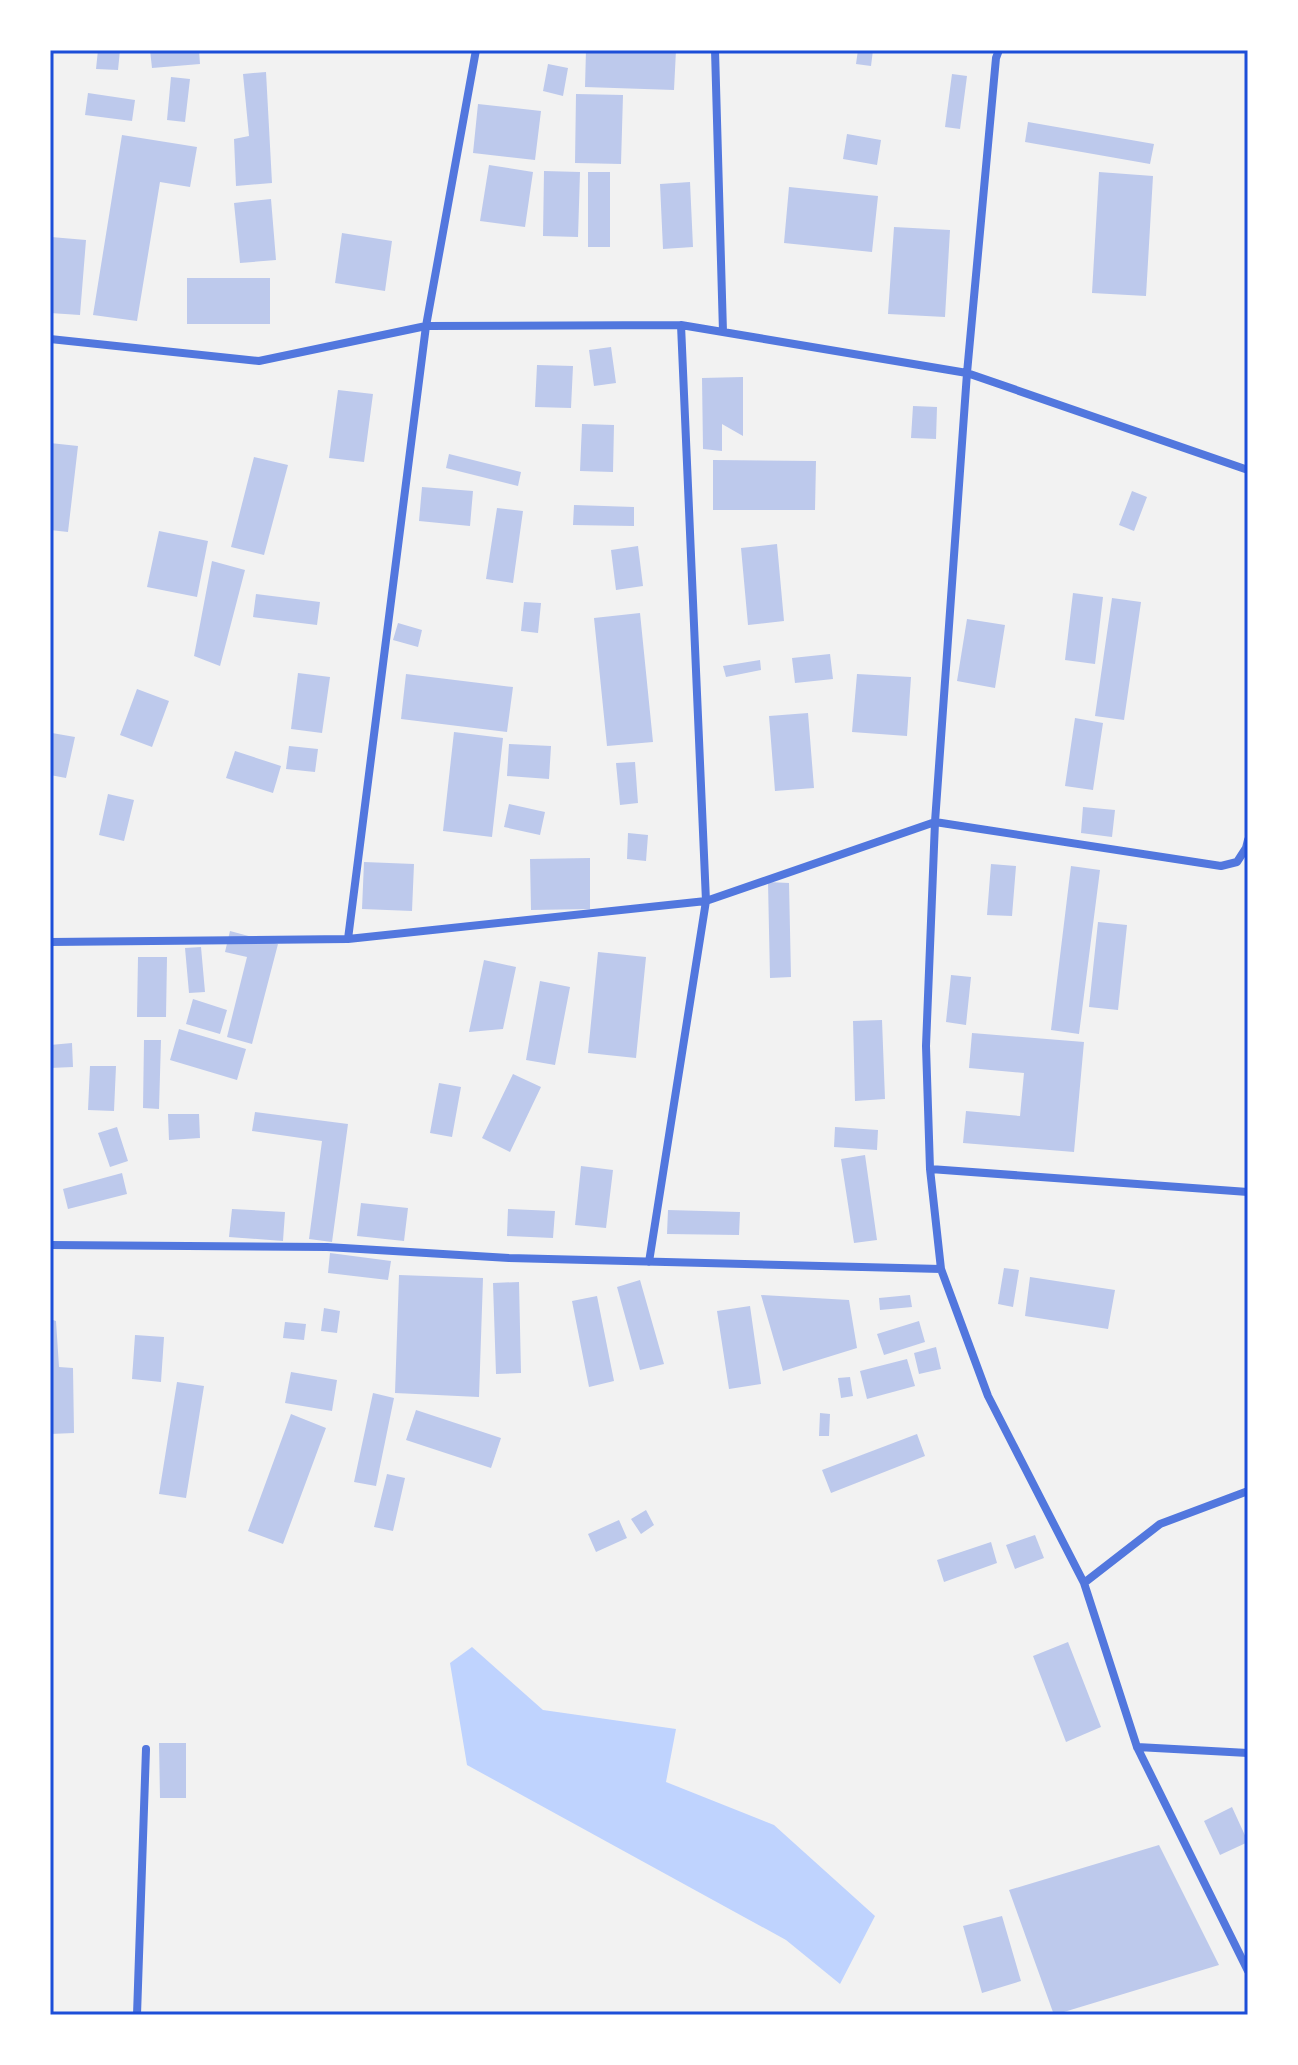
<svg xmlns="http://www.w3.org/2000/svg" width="1298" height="2065" font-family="'Titillium Web',sans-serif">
<rect width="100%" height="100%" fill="#f2f2f2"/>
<path fill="#bfd3fe" d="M472,1647L543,1710L676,1729L666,1782L774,1825L875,1916L840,1984L786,1940L467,1765L450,1663Z"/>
<path fill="#bdc9ec" d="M98,50H120L118,70L96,69Z
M150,50H199L200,64L152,68Z
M586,50H676L674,90L585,87Z
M858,50H873L871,66L856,64Z
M548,64L568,68L563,96L543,91Z
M266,72L272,183L236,186L234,139L249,136L243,74Z
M952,74L967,76L960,129L945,127Z
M171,77L190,79L185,122L167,120Z
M88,93L135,100L132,121L85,115Z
M576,94L623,95L621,164L575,163Z
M478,104L541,111L535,160L473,153Z
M1028,122L1154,144L1150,164L1025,142Z
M847,134L881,140L877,165L843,159Z
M122,135L197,147L190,187L160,182L137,321L93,315Z
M489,165L533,172L525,227L480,221Z
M544,171L580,172L578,237L543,236Z
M588,172H610V247H588Z
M1099,172L1153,176L1146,296L1092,293Z
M690,182L693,247L663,249L660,184Z
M789,187L878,196L872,252L784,243Z
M271,199L276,260L240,263L234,203Z
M894,227L950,230L945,317L888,314Z
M342,233L392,241L385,291L335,283Z
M51,237L86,240L80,315L50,313Z
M187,278H270V324H187Z
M611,347L616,383L594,386L589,350Z
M537,365L573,366L571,408L535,407Z
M743,377V436L722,424V451L703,449L702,378Z
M338,390L373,394L364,462L329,458Z
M913,406L937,407L936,439L911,438Z
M582,424L614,425L613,472L580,471Z
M50,443L78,446L68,532L50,530Z
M449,454L521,472L518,486L446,468Z
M254,457L288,465L264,555L231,547Z
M713,460L816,461L815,510H713Z
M422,487L473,491L470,526L419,521Z
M1132,491L1147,497L1134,531L1119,525Z
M574,505L634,507V526L573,525Z
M497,508L523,511L513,583L486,579Z
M159,531L208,541L197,597L147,587Z
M777,544L784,621L748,625L741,548Z
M638,546L643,586L616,590L611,550Z
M212,561L245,570L220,666L194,656Z
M1073,593L1103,597L1095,664L1065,660Z
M256,594L320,602L317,625L253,617Z
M1112,598L1141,602L1124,720L1095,716Z
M524,602L541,603L538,633L521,631Z
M640,613L653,742L607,746L594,618Z
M967,619L1005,625L995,688L957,681Z
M398,623L422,630L418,647L393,640Z
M830,654L833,679L795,683L792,658Z
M760,660L761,670L726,677L723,666Z
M298,673L330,677L322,733L291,729Z
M406,674L513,687L507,732L401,719Z
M857,674L911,677L907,736L852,732Z
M137,689L169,701L152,747L120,735Z
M808,713L814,788L775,791L769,716Z
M1075,718L1103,723L1093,790L1065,786Z
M454,732L503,738L492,837L443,831Z
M52,733L75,737L66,778L50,775Z
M509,744L551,746L549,779L507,776Z
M289,746L318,749L315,772L286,769Z
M235,751L281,766L273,793L226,778Z
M635,762L638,803L620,805L616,763Z
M108,794L134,800L124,841L99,835Z
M509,804L545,812L540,835L504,827Z
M1083,807L1115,810L1112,837L1081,833Z
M628,833L648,835L646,861L627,859Z
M590,858V909L531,910L530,859Z
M364,862L414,864L412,911L362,909Z
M991,864L1016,866L1012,916L987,915Z
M1071,866L1100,870L1079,1034L1051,1030Z
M768,882L789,883L791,977L770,978Z
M1098,922L1127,925L1118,1010L1089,1007Z
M230,931L278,944L252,1044L227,1037L247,957L225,952Z
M201,947L205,992L189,993L185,948Z
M598,952L646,957L636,1058L588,1053Z
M138,957H167L166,1017H137Z
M484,960L516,967L503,1029L469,1032Z
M951,975L971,977L966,1025L946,1022Z
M540,981L570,987L555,1065L526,1060Z
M193,999L227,1010L220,1034L186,1024Z
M882,1020L885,1099L855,1101L853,1021Z
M179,1029L246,1049L237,1080L170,1060Z
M972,1033L1084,1042L1074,1152L963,1143L966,1111L1020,1116L1024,1073L969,1068Z
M144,1040H161L159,1109L143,1108Z
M72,1043L73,1067L50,1068V1045Z
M90,1066H116L114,1111L88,1110Z
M513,1074L541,1087L510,1152L482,1138Z
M439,1083L461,1087L452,1137L430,1133Z
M255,1112L348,1124L332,1242L309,1239L322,1141L252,1131Z
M168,1114H199L200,1138L169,1140Z
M117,1127L128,1161L110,1167L98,1133Z
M835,1127L878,1130L877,1150L834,1147Z
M865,1155L877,1240L854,1243L841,1159Z
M581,1166L613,1170L606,1228L575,1225Z
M122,1173L127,1194L68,1209L63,1189Z
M361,1203L408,1208L404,1241L357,1236Z
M232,1209L285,1212L283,1241L229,1237Z
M508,1209L555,1211L553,1238L507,1236Z
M668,1210L740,1212L739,1235L667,1234Z
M330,1253L391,1261L388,1280L328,1273Z
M1004,1268L1019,1270L1013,1307L998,1304Z
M399,1275L483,1278L479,1397L395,1393Z
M1030,1277L1115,1290L1108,1329L1025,1316Z
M640,1280L664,1364L640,1370L617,1287Z
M519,1282L521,1373L496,1374L493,1283Z
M761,1295L849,1300L857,1348L783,1371Z
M910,1295L912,1307L880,1310L879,1298Z
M597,1296L614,1381L589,1387L572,1301Z
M750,1306L761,1384L729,1389L717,1311Z
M324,1308L340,1311L337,1333L321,1331Z
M50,1319L56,1321L59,1367L73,1368L74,1433L50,1434Z
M919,1321L925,1342L884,1355L877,1334Z
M285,1322L306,1324L304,1340L283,1338Z
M135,1335L164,1337L161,1382L132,1379Z
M936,1347L941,1369L919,1374L914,1353Z
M907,1359L915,1386L867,1399L860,1371Z
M291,1372L337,1380L332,1411L285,1403Z
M850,1377L853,1396L841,1398L838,1378Z
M177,1382L204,1386L186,1498L159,1494Z
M373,1393L394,1398L376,1486L354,1482Z
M416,1410L501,1438L491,1468L406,1440Z
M820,1413L830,1414L829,1436H819Z
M291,1414L326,1428L283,1544L248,1531Z
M917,1434L925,1456L831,1493L822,1470Z
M387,1474L405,1478L393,1531L374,1527Z
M646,1510L654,1525L641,1534L631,1519Z
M619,1520L627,1538L596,1552L588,1534Z
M1035,1535L1044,1558L1015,1569L1006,1545Z
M991,1542L997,1563L944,1582L937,1560Z
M1068,1642L1101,1727L1066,1742L1033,1656Z
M159,1743H186V1798H160Z
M1232,1807L1248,1842L1220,1855L1204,1821Z
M1159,1845L1219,1965L1054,2015L1009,1890Z
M1002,1916L1021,1981L982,1993L963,1926Z"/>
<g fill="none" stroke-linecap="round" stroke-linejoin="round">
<path stroke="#5277de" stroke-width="8" d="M715,50L723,332
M999,50L996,58L967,373L935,822L926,1046L930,1169L941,1269L988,1396L1084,1583L1137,1747L1248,1971
M50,339L259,361L426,326L681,325L967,373L1248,470
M348,939L426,326L476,50
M50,942L348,939L706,901L935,822L1221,866L1237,862L1246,848L1248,840
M930,1169L1248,1192
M50,1245L327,1247L509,1258L941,1269
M649,1262L706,901L681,325
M1084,1583L1160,1524L1248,1491
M1137,1747L1248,1753
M137,2015L146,1749"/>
</g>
<rect width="1298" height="2065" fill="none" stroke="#ffffff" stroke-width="104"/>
<rect x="52" y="52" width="1194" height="1961" fill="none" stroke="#1d4ed8" stroke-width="3"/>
</svg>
